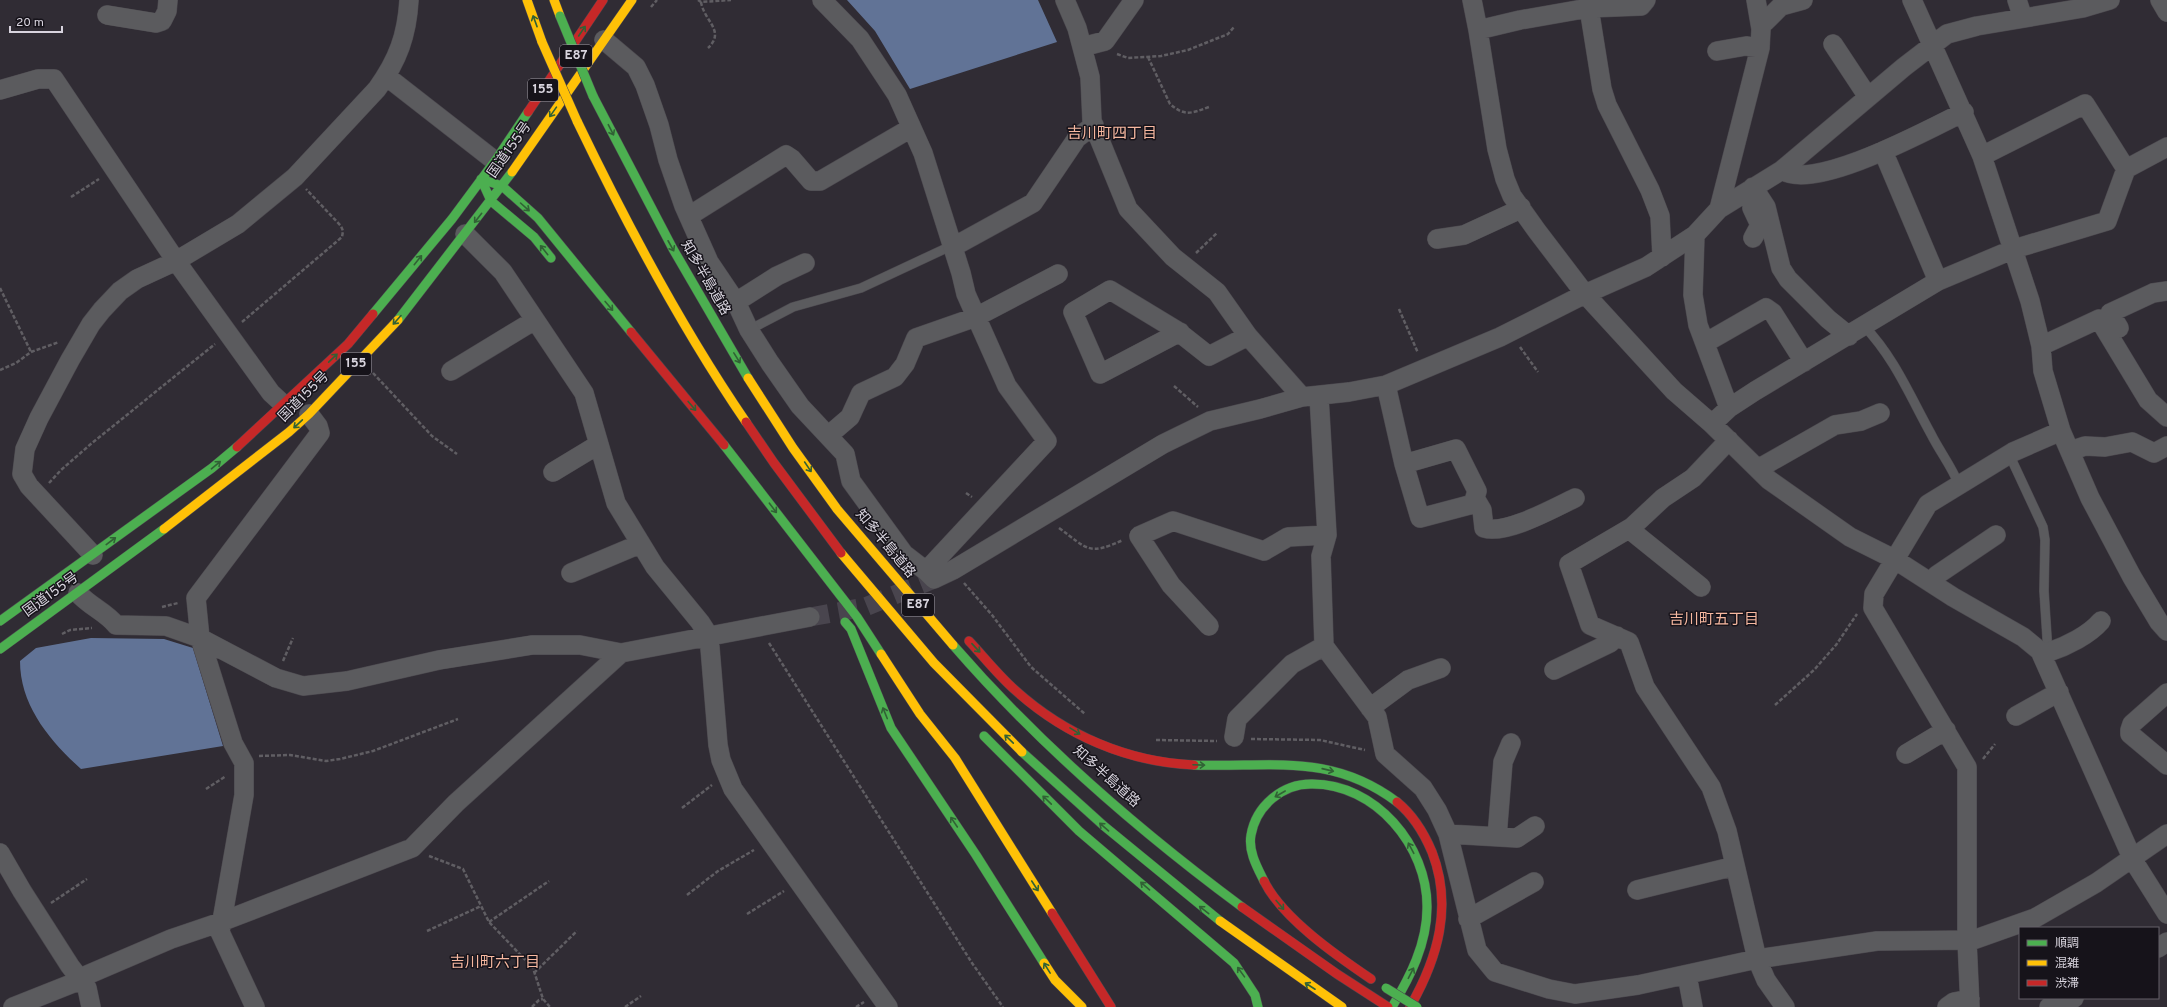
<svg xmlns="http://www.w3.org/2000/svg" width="2167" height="1007" font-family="Overpass,'Noto Sans JP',sans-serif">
<rect width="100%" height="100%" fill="#302c34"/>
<path fill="#617396" d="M847,0H1038L1057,42L910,89L875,31Z
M91,638L164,639L193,648L223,746L81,769C49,740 20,705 20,661L36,648Z"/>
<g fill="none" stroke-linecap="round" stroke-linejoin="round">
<path stroke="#49454e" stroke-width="19" stroke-dasharray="19 10" stroke-linecap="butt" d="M810,617L865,607L934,579"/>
<g stroke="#4b484e" stroke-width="10">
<path id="lane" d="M1864,326C1894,357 1910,396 1931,434C1940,452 1952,467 1959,485
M749,330L793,307L861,288L953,245
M2009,454L2043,527L2045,540L2044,591L2048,653"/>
</g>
<g stroke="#4b484e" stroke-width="20">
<path id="street" d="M1065,0L1077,28L1090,77L1092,121L1128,209L1173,257L1217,292L1248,336L1302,397
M1472,0L1478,30L1497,149L1505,179L1512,196L1537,231L1585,294L1674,391L1712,424L1769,480L1850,537L1894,559L1953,597L2023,637L2040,651L2133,860L2167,914
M1912,0L1982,156L2030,301L2041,346L2043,371L2061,431L2090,498L2132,577L2159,622L2167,631
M2017,0L2023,18
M2160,0L2167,12
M1589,8L1602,89L1607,105L1650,190L1660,216L1662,257
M107,15L156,23L162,21L167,11L168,0
M1760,23L1765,22L1781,6L1803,0
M1478,30L1520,20L1589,8L1641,6L1646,0
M604,40L636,67L645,85L659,125L668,160L684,206L709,262L736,302L749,330L770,363L800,406L845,454L851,481L904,554L926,571L1047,441L1007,386L966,294L961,273L923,153L897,95L860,39L822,0
M1833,44L1868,97
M1082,47L1105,41L1134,0
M1717,51L1746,46L1760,48
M386,76L495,161
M0,90L38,79H54L176,261L271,393L283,404
M1883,151L1938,281
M1982,156L2085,104L2126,169
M1782,170C1813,193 1931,128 1964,112
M1753,187L1766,207L1781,268L1788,279L1828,319L1849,336
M1752,208L1760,225L1753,238
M1719,209L1760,48L1761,29L1756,0
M689,216L786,155L792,159L811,181H820L911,128
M465,234L503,272L584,393L616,503L655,567L700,622L709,636L718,745L721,760L733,789L888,1007
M1695,235L1693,295L1698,325L1729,408
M1437,239L1464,235L1514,212L1521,207
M953,247L1033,203L1077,138L1094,125
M736,302L777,276L805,263
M2119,328L2110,313L2153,293L2167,291
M1180,332L1100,374L1073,312L1110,290L1176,330L1209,356L1248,336
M1705,343L1766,308L1773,313L1804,362
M2041,346L2099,319L2148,400L2167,417
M451,371L535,320
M1386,385L1404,464L1420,518L1473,504L1477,491L1456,449L1404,464
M1319,396L1327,535L1321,556L1324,646L1377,717L1385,754L1423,788L1437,810L1448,834L1477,950L1495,972L1549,989L1575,994L1638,985L1757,959L1877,941L1973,940L2035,918L2096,883L2167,834
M1712,424L1729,408L1755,391L1938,281L2014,249L2107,221L2126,169L2167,147
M829,435L850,417L861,393L895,377L905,364L916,338L976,317L1058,274
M1729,440L1693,478L1663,498L1632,527L1569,564L1590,625L1629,642L1645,687L1711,787L1727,831L1757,959L1766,980L1785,1007
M2070,451L2085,446L2105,447L2132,442L2154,453L2167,446
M1759,470L1763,466L1835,425L1861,421L1880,413
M553,472L591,449L599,446
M1475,498L1482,510L1484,528C1506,535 1554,508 1575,498
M1629,529L1701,587
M93,555L29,486L22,474L25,449L39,418L70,360L91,324L102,310L120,291L137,279L176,261L238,224L295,177L377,89C398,60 407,35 409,0
M926,571L934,579L953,570L1163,444L1210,421L1260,409L1302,397L1349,392L1386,385L1500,337L1585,294L1646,267L1695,235L1719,209L1782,170L1904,67L1947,34L1977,26L2083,8L2110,0
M571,573L640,544
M1931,583L1937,575L1996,535
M78,593C89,606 106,612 116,625L166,626L200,638L276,678L303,686L347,681L439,660L532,645H580L621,653L810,617
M1209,626L1171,585L1139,536L1173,521L1264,551L1288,537L1327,535
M2049,652C2067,646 2089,635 2101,621
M1554,670L1610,643L1617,636
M2167,693L2132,724L2130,730V734L2167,765
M1370,708L1408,680L1441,668
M2016,716L2059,692
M1234,737L1237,719L1292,664L1324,646
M1906,754L1946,730
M1448,834L1517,838L1535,826
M1497,837L1503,762L1511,743
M0,853L22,891L70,966L87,988L91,1007
M1637,890L1735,866
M1468,919L1534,882
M2158,948L2167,942
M1687,975L1693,1007
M13,1007L81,980L87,975L171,939L221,922L412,848L456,803L621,653
M255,1007L220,932L244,795V763L233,743L200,638L196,598L320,433L318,426L309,414
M1947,1007L1954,1002L1970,999
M1970,1007L1967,940V767L1873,608L1874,594L1928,504L2013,452L2061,431
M2049,1007L2066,1003L2074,998"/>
</g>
<g stroke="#4b484e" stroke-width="10">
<path id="fast" d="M593,96L673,249L748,378
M481,179L502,186L538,218L631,332
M481,179L491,201L534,237L551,258
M373,314L452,219L495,161L528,112
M398,320L512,172
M724,445L857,617L881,654
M0,621L212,468L237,447
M845,622L851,629L891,728L976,855L1044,963
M953,645C1038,743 1138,830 1242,907
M0,649L164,529
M984,736L1079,831L1234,963L1255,995L1258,1007
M1022,752L1104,826L1220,921
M1194,765C1271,768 1330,752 1397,802
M1264,881C1257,867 1248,851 1251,835C1256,806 1282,784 1311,784C1375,783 1428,846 1427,908C1427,944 1410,977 1392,1007"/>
</g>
<g stroke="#4b484e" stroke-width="10">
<path id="slow" d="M527,0L542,42
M554,0L560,16
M577,121C627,225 681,327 746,422
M512,172L632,0
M748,378L793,448L837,509L953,645
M164,529L289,432L309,414L398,320
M841,553L934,663L1022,752
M881,654L920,714L955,758L1052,913
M1220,921L1342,1007
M1044,963L1055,980L1082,1007"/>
</g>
<g stroke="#4b484e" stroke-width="10">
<path id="jam" d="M528,112L603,0
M631,332L724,445
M746,422L774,463L841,553
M237,447L348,344L373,314
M969,641C984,657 998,675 1015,690C1065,735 1127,762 1194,765
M1397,802C1413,815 1424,833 1432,852C1453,906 1438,958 1410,1007
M1264,881C1282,918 1337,956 1371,979
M1242,907L1337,974L1388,1007
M1052,913L1111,1007"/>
</g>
<path stroke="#605e63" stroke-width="2.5" stroke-dasharray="4 2" stroke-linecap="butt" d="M698,0L701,2L731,0
M701,2C704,21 726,31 708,48
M651,7L657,0
M1117,54L1128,58L1161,56L1188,50L1228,34L1234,27
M1148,57L1170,104C1185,117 1192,113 1209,107
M71,197L99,179
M1196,253L1217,233
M0,288L31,352
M1399,309L1418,353
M242,322L342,237L343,231L341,226L306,189
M1520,347L1538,372
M0,370L16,363L31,352L59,342
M373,373L432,436L457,454
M1174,386L1198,407
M49,483L61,470L92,443L215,344
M966,493L972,497
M1059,528C1088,549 1088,556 1123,540
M964,583L992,615L1031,667L1085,714
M162,607L178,603
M62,634L70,630L92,628
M769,643L972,963L1003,1007
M283,661L293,638
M1775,705L1814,670L1836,645L1857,614
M1251,739L1320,740L1365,750
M1156,740L1217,741
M259,756L290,755L326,761L340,759L373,751L458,719
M1983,759L1995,744
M206,789L226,776
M682,808L712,785
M429,856L463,869L489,922L533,968L543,999L550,1007
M687,895L718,871L754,850
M51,903L87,879
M747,914L784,891
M489,922L549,881
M427,931L481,906
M534,973L577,931
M532,1007L539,1000L543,999
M625,1007L641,996
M856,1007L864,1002"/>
<use href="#lane" stroke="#5b5b5e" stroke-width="9"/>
<use href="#street" stroke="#5b5b5e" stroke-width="19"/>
<use href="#fast" stroke="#4caf50" stroke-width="9"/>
<use href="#slow" stroke="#ffc107" stroke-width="9"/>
<use href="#jam" stroke="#c62828" stroke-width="9"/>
<g stroke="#4b484e" stroke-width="10" stroke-linecap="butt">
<path id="fast-bridge" d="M560,16L593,96
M1386,988L1417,1007"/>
</g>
<g stroke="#4b484e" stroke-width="10" stroke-linecap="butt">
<path id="slow-bridge" d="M542,42L577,121"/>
</g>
<use href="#fast-bridge" stroke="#4caf50" stroke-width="9"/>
<use href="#slow-bridge" stroke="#ffc107" stroke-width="9"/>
</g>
<defs><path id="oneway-shaft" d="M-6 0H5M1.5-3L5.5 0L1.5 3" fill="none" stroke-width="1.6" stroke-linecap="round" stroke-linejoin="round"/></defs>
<g stroke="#316135">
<use href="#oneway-shaft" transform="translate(535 21) rotate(-110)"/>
<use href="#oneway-shaft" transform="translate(582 31) rotate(-56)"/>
<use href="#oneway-shaft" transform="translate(553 112) rotate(125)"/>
<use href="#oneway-shaft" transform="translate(611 130) rotate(63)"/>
<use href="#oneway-shaft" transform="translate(525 207) rotate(42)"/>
<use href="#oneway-shaft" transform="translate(478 218) rotate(128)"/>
<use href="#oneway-shaft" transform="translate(671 246) rotate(61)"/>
<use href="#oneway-shaft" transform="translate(544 250) rotate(-129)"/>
<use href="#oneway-shaft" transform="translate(418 260) rotate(-51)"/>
<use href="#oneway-shaft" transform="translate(609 306) rotate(50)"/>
<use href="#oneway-shaft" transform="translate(397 320) rotate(132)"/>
<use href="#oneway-shaft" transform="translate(333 358) rotate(-44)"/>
<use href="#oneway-shaft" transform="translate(737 358) rotate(58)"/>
<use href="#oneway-shaft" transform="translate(692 406) rotate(50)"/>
<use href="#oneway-shaft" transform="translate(298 424) rotate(137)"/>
<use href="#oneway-shaft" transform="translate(216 465) rotate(-40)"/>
<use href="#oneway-shaft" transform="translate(808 467) rotate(56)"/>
<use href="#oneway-shaft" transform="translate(773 508) rotate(53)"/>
<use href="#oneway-shaft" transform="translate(111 541) rotate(-37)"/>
<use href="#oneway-shaft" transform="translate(976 648) rotate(47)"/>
<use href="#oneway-shaft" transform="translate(885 713) rotate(-112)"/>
<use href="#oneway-shaft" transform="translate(1075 731) rotate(32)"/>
<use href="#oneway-shaft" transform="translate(1009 739) rotate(-136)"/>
<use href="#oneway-shaft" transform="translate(1199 765) rotate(2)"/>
<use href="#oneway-shaft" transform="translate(1328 770) rotate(13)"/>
<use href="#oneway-shaft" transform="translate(1280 794) rotate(150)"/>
<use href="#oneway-shaft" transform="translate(1047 800) rotate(-136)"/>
<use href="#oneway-shaft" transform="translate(954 822) rotate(-124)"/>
<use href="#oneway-shaft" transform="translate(1104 827) rotate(-139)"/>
<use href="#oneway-shaft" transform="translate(1411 848) rotate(-118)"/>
<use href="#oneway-shaft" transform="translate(1035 886) rotate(57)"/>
<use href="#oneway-shaft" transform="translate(1145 886) rotate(-139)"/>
<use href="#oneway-shaft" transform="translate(1280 905) rotate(50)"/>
<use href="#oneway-shaft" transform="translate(1204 910) rotate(-142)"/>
<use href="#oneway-shaft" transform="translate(1047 968) rotate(-122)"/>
<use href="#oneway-shaft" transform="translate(1241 972) rotate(-126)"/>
<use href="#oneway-shaft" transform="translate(1411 973) rotate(-63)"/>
<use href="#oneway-shaft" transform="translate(1310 986) rotate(-147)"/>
</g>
<g text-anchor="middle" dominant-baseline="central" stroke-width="3" stroke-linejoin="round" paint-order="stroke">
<g fill="#16131a" stroke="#9e9aa3" stroke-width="1">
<rect x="560" y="45" width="32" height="22" rx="3"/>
<rect x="528" y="79" width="30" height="22" rx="3"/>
<rect x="341" y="353" width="30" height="22" rx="3"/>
<rect x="902" y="594" width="32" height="22" rx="3"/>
</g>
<g font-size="13" font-weight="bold" fill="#d8d4de">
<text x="576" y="56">E87</text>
<text x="543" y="90">155</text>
<text x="356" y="364">155</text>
<text x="918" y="605">E87</text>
</g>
<g font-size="14" fill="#d8d4de" stroke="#16131a">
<text transform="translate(510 150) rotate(-55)">国道155号</text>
<text transform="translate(705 278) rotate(60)">知多半島道路</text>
<text transform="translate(304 397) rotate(-45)">国道155号</text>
<text transform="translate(885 544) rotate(50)">知多半島道路</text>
<text transform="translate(51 595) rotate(-36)">国道155号</text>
<text transform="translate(1106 777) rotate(42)">知多半島道路</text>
</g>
<g font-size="15" fill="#f6b8a0" stroke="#16131a">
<text x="1112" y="134">吉川町四丁目</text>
<text x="1714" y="620">吉川町五丁目</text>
<text x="495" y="963">吉川町六丁目</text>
</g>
</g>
<rect x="2019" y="927" width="140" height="72" fill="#16131a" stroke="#646068"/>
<rect x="2027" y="940" width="20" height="6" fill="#4caf50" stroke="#646068"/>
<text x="2055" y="947" font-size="12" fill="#d8d4de">順調</text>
<rect x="2027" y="960" width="20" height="6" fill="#ffc107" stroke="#646068"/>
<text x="2055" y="967" font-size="12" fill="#d8d4de">混雑</text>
<rect x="2027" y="980" width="20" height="6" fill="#c62828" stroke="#646068"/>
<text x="2055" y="987" font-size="12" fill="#d8d4de">渋滞</text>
<path d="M10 26v6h52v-6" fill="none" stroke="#d8d4de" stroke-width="2"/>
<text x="16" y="26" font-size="12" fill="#d8d4de" stroke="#16131a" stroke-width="3" paint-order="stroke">20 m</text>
</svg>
